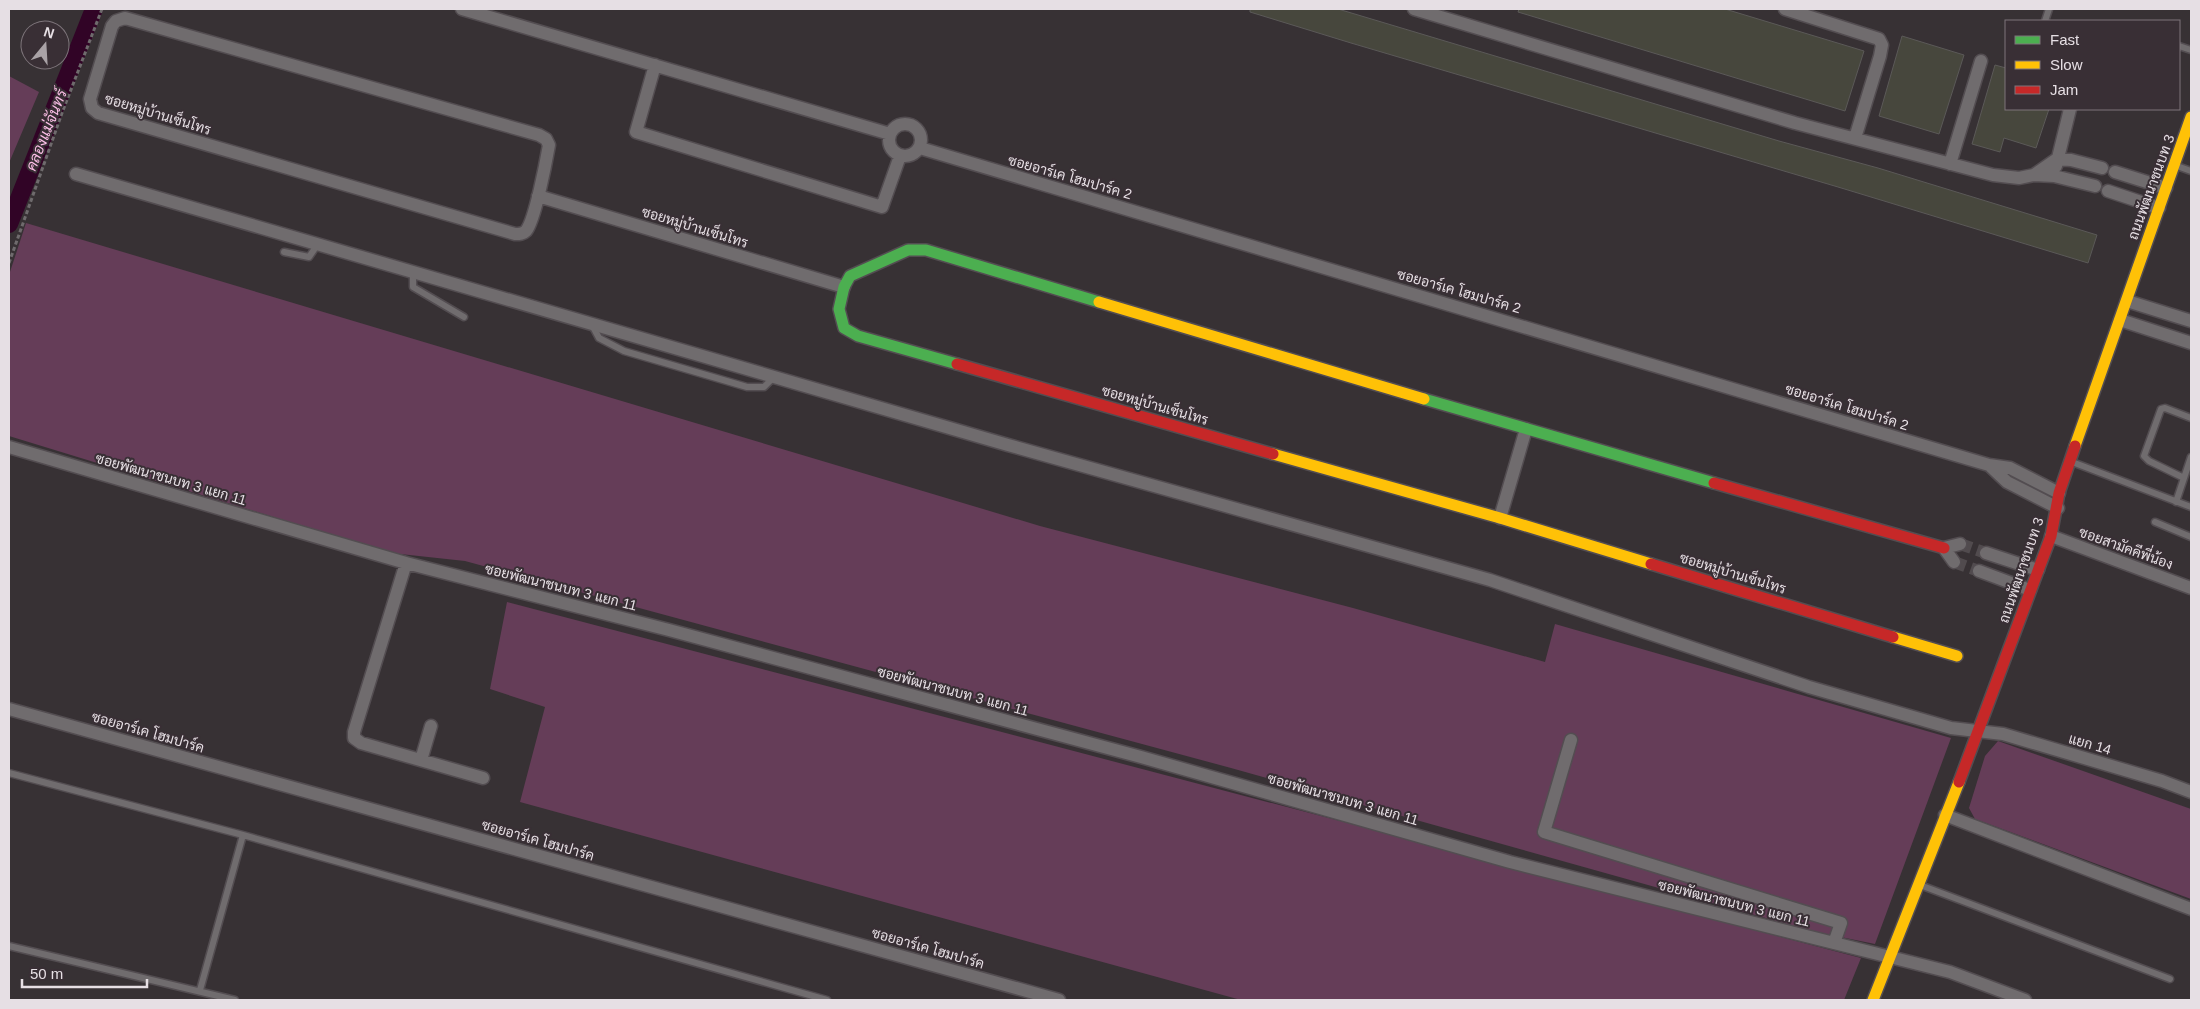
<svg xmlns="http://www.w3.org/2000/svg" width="2200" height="1009" font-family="Helvetica,Sarabun,sans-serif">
<rect width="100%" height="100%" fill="#373134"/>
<path fill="#653d58" d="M9,76L39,92L9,163Z
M26,223L1040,526L1353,608L1545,662L1555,624L1951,738L1875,944L1816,932L1231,768L465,561L391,553L9,436V275Z
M507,602L1861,958L1844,1000H1241L520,802L545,707L490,689Z
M1998,741L2191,809V899L1975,819L1969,808L1985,756Z"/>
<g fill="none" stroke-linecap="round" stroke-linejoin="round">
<path stroke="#310426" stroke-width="18" d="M9,224L94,9"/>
</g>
<path fill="#47473d" stroke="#5b5958" d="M1250,9H1338L1779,141L1878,168L2097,235L2088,263L1838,187L1351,43L1250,12Z
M1519,9H1725L1864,51L1845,111L1518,12Z
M1902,36L1964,55L1939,134L1879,116Z
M1995,65L2006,68V109H2049L2036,148L2004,138L2000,152L1972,144Z"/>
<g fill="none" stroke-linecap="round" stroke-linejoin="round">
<path stroke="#514b4e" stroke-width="12" stroke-dasharray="12 6" stroke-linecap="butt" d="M1960,544L1986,553
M1954,562L1979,571"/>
<g stroke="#534d51" stroke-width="9">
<path id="lane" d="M2045,21L2049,9
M2179,46L2191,50
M2177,166L2191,171
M284,252L309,257L318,244
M413,271V287L464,317
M592,325L599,338L624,351L730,382L747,387H764L774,377
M2072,462L2191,507
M2184,478L2149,461L2144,456L2161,409L2165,408L2191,418
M2176,502L2191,457
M2155,522L2191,537
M9,773L243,835L827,1000
M1920,885L2170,979
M9,946L235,1000
M200,990L243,835"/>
</g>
<g stroke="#534d51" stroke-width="15">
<path id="street" d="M462,9L890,134
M1414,9L1795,123L1993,175L2019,178L2034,175
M1785,9L1879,39L1882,45L1880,56L1855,138
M125,18L539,135L546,139L549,145C546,162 535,220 526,231C523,234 520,234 515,234L98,113L92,108L90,99L112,26L116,21Z
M655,65L636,132L882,207L900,156
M889 140a16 16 0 1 1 32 0a16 16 0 1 1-32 0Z
M920,148L1989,465L2010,468L2059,493
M1950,164L1981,61
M2056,166L2070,109
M2115,172L2166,188
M76,174L1008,445L1490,580L1809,687L1951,728L2003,734L2162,781L2191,792
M2095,186L2054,176L2034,175L2057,159L2071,160L2102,168
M2108,191L2159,208
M538,196L844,287
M2127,301L2191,321
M2120,320L2191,343
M9,447L406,563L669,630L1141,757L1510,862L1950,972L2025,1000
M1989,465L2007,482L2058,508
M1500,518L1526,429
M2051,536L2191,588
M1986,553L2038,570
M1954,562L1944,548L1960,544
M406,563L354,732V738L361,743L483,778
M1979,571L2030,590
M9,709L1059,1000
M1571,740L1544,832L1841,923L1834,943
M421,760L431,726
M1945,815L2191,909"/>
</g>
<g stroke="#534d51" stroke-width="14">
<path id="fast" d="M957,364L858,336L844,328L839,309L844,287L850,276L908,250H926L1099,302
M1424,399L1714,483"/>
</g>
<g stroke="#534d51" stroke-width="14">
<path id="slow" d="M1099,302L1424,399
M2075,446L2191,117
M1273,454L1500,518L1651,564
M1893,637L1957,656
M1873,1000L1959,782"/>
</g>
<g stroke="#534d51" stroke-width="14">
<path id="jam" d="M957,364L1273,454
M1714,483L1944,548
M1651,564L1893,637
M1959,782L2051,536L2059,493L2075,446"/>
</g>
<path stroke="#6f6b6d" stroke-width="3" stroke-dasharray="4 2.5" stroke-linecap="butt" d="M9,263L62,113L102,9"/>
<use href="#lane" stroke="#706c6e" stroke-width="6"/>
<use href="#street" stroke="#706c6e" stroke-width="12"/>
<use href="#fast" stroke="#4caf50" stroke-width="11"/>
<use href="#slow" stroke="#ffc107" stroke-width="11"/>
<use href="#jam" stroke="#c62828" stroke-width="11"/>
</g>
<g text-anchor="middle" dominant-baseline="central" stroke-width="4" stroke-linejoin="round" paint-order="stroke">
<g font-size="14" fill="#e6dfe4" stroke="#392f35">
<text transform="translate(158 114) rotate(17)">ซอยหมู่บ้านเซ็นโทร</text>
<text transform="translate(1070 177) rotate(16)">ซอยอาร์เค โฮมปาร์ค 2</text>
<text transform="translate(2151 187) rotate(-70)">ถนนพัฒนาชนบท 3</text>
<text transform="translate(695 227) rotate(17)">ซอยหมู่บ้านเซ็นโทร</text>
<text transform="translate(1459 291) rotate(16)">ซอยอาร์เค โฮมปาร์ค 2</text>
<text transform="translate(1155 405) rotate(16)">ซอยหมู่บ้านเซ็นโทร</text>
<text transform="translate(1847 407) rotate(17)">ซอยอาร์เค โฮมปาร์ค 2</text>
<text transform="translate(171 479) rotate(16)">ซอยพัฒนาชนบท 3 แยก 11</text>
<text transform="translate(2126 548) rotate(20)">ซอยสามัคคีพี่น้อง</text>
<text transform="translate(2021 570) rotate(-71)">ถนนพัฒนาชนบท 3</text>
<text transform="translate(1733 573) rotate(17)">ซอยหมู่บ้านเซ็นโทร</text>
<text transform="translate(561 587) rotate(14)">ซอยพัฒนาชนบท 3 แยก 11</text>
<text transform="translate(953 691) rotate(15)">ซอยพัฒนาชนบท 3 แยก 11</text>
<text transform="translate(148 732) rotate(16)">ซอยอาร์เค โฮมปาร์ค</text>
<text transform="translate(2090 744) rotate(16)">แยก 14</text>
<text transform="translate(1343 799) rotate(16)">ซอยพัฒนาชนบท 3 แยก 11</text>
<text transform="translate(538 840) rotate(16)">ซอยอาร์เค โฮมปาร์ค</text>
<text transform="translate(1734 903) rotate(14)">ซอยพัฒนาชนบท 3 แยก 11</text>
<text transform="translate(928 948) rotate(16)">ซอยอาร์เค โฮมปาร์ค</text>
</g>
<g font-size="15" font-style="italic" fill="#fbbee6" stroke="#392f35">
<text transform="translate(46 130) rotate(-68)">คลองแม่จันทร์</text>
</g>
</g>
<rect width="2200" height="1009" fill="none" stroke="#e6dfe4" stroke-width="20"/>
<rect x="2005" y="20" width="175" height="90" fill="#392f35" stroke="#7e757b"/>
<rect x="2015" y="36" width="25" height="8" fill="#4caf50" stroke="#7e757b"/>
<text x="2050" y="45" font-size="15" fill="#e6dfe4">Fast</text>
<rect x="2015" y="61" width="25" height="8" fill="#ffc107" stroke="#7e757b"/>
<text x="2050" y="70" font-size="15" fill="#e6dfe4">Slow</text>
<rect x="2015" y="86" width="25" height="8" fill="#c62828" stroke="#7e757b"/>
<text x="2050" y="95" font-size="15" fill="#e6dfe4">Jam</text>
<g transform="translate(45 45) rotate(18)"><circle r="24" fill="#392f35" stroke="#7e757b"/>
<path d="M0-4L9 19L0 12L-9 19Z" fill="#a9a2a6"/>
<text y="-8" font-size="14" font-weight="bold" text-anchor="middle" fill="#e6dfe4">N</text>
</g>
<path d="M22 979v8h125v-8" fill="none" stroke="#e6dfe4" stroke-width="2.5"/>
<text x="30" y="979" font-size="15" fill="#e6dfe4" stroke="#392f35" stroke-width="4" paint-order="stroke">50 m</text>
</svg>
